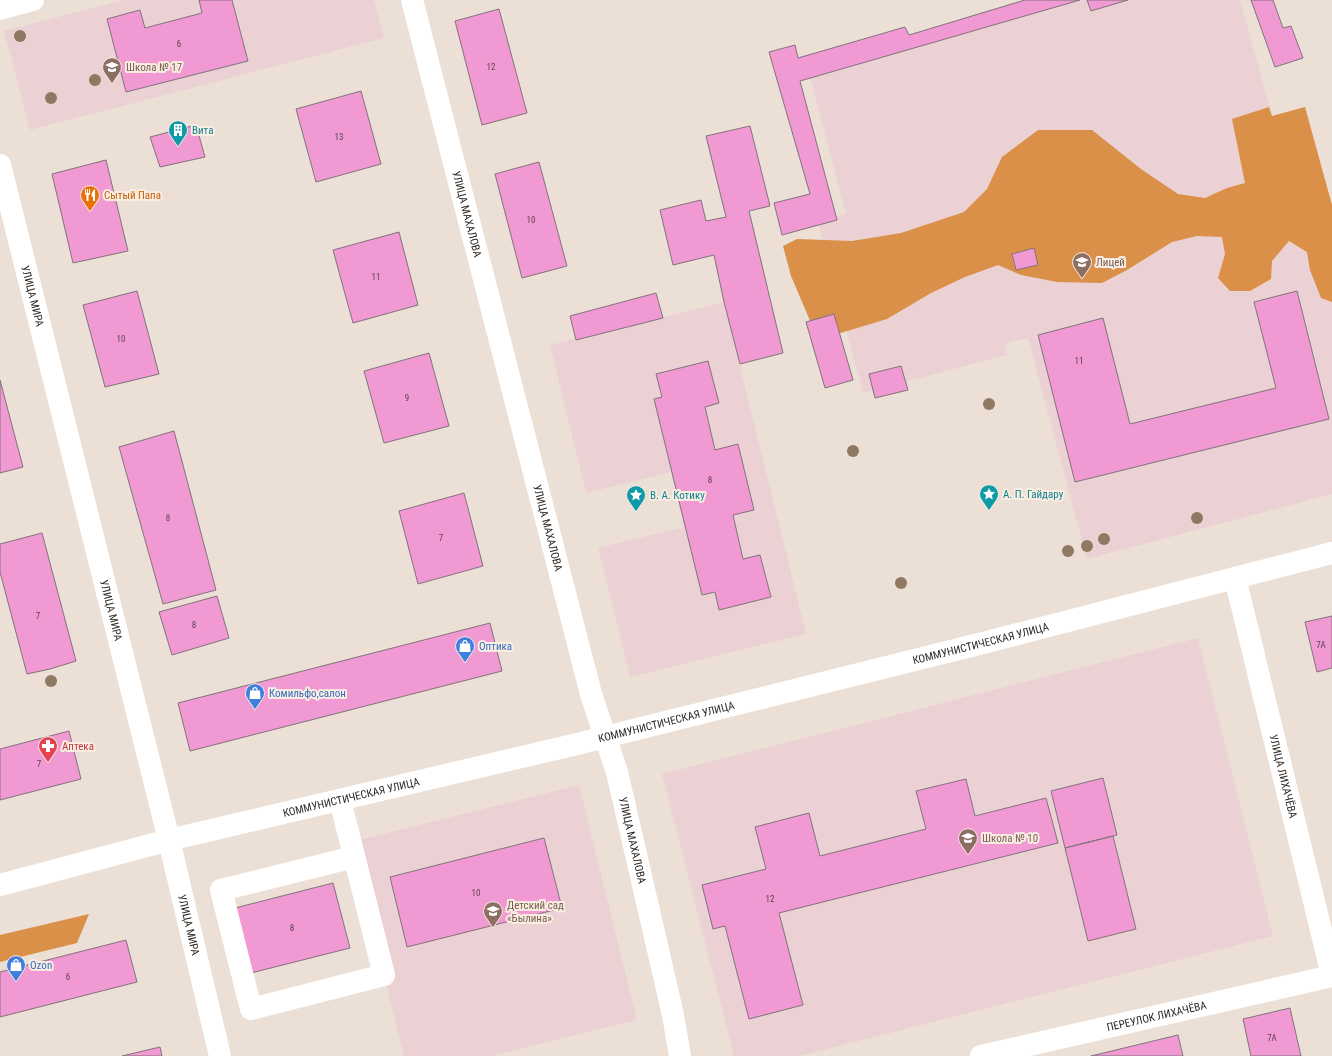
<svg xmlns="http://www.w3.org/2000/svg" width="1332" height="1056" font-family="'Roboto Condensed',sans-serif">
<rect width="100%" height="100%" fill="#ecdfd5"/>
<path fill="#ebd1d4" d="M124,0H374L384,38L30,130L4,31Z
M1069,0H1240L1272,116L1305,107L1332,205V494L1087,559L1028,338L1005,344L1007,355L863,393L818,221L846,214L808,69Z
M724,302L806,634L630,677L598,548L684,527L671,472L586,493L550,345Z
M1198,638L1273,936L799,1056H734L662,774Z
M579,785L637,1020L491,1056H404L351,842Z"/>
<path fill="#da9048" d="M1269,107L1272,116L1305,107L1332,205V302L1321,298L1310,270L1307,252L1289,241L1272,261L1271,279L1250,291H1230L1218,278L1225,254L1222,237L1197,236L1172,242L1127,270L1102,283L1057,282L1021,275L998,265L965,277L931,293L887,319L834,335L811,323L791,276L783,246L797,239L852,241L901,233L964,212L987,189L1002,157L1038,130H1092L1141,169L1178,194L1205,198L1227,188L1245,183L1232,119Z
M89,914L77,943L0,962V935Z"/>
<path fill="#f099d2" stroke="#80737b" d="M199,0H232L248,61L126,92L107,19L140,10L145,28L202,13Z
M1025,0H1080L800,81L837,220L782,235L774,203L810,194L769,52L795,45L798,58L905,27L909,35Z
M1087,0H1128L1091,11Z
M1251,0H1273L1283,28L1291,26L1303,58L1275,67Z
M499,9L527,113L482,125L455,21Z
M361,91L381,164L316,182L296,109Z
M196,125L205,157L160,167L150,137Z
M750,126L770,206L749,211L783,353L740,364L724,302L714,255L673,265L660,210L701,200L706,221L726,217L706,136Z
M106,160L128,251L73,263L52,174Z
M539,162L567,266L522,278L495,174Z
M399,232L418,305L353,323L333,250Z
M1034,248L1038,265L1016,270L1012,254Z
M137,291L159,374L105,387L83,305Z
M1297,291L1329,419L1075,482L1038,335L1103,318L1130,424L1276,388L1254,302Z
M656,293L663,318L576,340L570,316Z
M834,314L853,380L825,388L806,322Z
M429,353L449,426L384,443L364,371Z
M708,361L719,403L705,407L715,450L738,444L754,510L733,515L743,559L760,555L771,597L719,610L715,592L702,595L654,399L662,397L656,374Z
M901,366L908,390L875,398L869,374Z
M0,380L23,467L0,473Z
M174,431L216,590L163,604L119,447Z
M464,493L483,566L418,584L399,511Z
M42,533L76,661L50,669L27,674L0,572V544Z
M217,596L229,638L172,655L159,612Z
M1332,616V668L1317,672L1305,622Z
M490,623L502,671L190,751L178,703Z
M69,731L81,779L0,800V749Z
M1103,778L1117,835L1065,848L1051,791Z
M966,779L975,816L1046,798L1058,843L779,913L803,1005L749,1019L725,926L713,929L702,885L766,869L755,827L809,813L820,856L926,829L916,791Z
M1113,836L1136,929L1088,941L1065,848Z
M544,838L562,908L407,947L390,877Z
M333,883L350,948L251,973L235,908Z
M126,940L137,982L0,1017V972Z
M1290,1008L1301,1056H1251L1243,1019Z
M1178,1035L1183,1056H1091Z
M160,1047L162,1056H122Z"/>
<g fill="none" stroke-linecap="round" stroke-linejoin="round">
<g stroke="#fff" stroke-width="22">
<path id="s1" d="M412,0L591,694L617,772L673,1015L680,1056"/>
<path d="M0,9L33,0"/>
<path id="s2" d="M0,165L169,840L220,1056"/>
<path id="s3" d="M1235,578L1332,975"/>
<path d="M340,800L384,975L251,1009L221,890L354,857"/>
<path id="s4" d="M0,885L169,840L573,745L983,643L1332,553"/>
<path id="s5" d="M981,1056L1332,976"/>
</g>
</g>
<g fill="#907963">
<circle cx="20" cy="36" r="6"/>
<circle cx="95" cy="80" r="6"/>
<circle cx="51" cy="98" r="6"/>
<circle cx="989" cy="404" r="6"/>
<circle cx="853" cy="451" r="6"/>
<circle cx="1197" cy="518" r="6"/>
<circle cx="1104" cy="539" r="6"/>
<circle cx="1087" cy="546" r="6"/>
<circle cx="1068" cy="551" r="6"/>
<circle cx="901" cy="583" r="6"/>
<circle cx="51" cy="681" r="6"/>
</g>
<defs>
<g id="school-pin" transform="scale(1)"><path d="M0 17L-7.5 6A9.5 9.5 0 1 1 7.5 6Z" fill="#8d6e63" stroke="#faede2"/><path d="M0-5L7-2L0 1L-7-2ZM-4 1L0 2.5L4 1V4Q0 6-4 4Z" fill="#fff"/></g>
<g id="building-pin" transform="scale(1)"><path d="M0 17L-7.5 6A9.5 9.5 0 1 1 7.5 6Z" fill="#0f9aa8" stroke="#faede2"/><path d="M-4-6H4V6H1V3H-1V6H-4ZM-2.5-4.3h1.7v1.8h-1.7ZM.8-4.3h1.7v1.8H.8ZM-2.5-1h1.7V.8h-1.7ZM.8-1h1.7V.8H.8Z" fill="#fff"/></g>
<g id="restaurant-pin" transform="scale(1)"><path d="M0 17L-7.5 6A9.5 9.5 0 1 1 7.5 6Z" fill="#e8710a" stroke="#faede2"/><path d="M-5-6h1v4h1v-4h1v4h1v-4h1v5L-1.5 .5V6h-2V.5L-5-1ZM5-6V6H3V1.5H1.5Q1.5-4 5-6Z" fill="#fff"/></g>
<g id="sight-pin" transform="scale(1)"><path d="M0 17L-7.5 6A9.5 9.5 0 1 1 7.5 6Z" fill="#0f9aa8" stroke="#faede2"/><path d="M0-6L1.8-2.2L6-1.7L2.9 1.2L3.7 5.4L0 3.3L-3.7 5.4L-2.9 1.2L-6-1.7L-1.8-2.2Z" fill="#fff"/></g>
<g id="shop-pin" transform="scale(1)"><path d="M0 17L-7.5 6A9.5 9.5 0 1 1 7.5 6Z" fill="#3f7fe0" stroke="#faede2"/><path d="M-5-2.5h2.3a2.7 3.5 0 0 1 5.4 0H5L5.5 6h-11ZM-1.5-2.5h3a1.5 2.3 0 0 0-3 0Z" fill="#fff"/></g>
<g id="pharmacy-pin" transform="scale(1)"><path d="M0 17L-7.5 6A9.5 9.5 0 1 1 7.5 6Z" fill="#e0444e" stroke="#faede2"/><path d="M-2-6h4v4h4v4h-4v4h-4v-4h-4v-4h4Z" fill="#fff"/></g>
</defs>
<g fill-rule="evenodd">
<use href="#school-pin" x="112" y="67"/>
<use href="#building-pin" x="178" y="130"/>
<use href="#restaurant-pin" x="90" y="195"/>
<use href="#school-pin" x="1082" y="262"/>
<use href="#sight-pin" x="989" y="494"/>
<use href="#sight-pin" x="636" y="495"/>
<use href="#shop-pin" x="465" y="646"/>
<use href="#shop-pin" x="255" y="693"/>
<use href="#pharmacy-pin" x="48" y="746"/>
<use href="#school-pin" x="968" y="838"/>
<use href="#school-pin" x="493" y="911"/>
<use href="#shop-pin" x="16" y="965"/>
</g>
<g text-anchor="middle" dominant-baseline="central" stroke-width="4" stroke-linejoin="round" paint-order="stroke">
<g font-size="9" fill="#5e4450">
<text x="179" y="44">6</text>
<text x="491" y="67">12</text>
<text x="339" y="137">13</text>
<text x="531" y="220">10</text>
<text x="376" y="277">11</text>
<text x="121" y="339">10</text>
<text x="1079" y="361">11</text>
<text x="407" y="398">9</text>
<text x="710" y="480">8</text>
<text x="168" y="518">8</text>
<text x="441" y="538">7</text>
<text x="38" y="616">7</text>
<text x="194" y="625">8</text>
<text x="1321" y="645">7А</text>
<text x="39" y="764">7</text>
<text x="476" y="893">10</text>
<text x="770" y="899">12</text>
<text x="292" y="928">8</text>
<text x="68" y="977">6</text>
<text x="1272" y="1038">7А</text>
</g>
<g font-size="11" fill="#785e54" stroke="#faede2" text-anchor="start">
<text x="126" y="67">Школа № 17</text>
<text x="1096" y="262">Лицей</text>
<text x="982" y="838">Школа № 10</text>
<text x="507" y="905">Детский сад<tspan x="507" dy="13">«Былина»</tspan></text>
</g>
<g font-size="11" fill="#0d838f" stroke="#faede2" text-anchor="start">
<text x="192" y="130">Вита</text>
<text x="1003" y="494">А. П. Гайдару</text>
<text x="650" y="495">В. А. Котику</text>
</g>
<g font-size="11" fill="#c56008" stroke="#faede2" text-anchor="start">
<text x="104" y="195">Сытый Папа</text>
</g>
<g font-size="11" fill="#2d2824" stroke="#faede2">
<text stroke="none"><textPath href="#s1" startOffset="221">УЛИЦА МАХАЛОВА</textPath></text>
<text stroke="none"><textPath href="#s2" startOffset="135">УЛИЦА МИРА</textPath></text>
<text stroke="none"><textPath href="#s1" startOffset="545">УЛИЦА МАХАЛОВА</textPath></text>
<text stroke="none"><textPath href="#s2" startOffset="459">УЛИЦА МИРА</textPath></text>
<text stroke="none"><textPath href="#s4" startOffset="1010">КОММУНИСТИЧЕСКАЯ УЛИЦА</textPath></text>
<text stroke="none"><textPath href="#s4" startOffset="686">КОММУНИСТИЧЕСКАЯ УЛИЦА</textPath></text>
<text stroke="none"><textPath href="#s3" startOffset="204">УЛИЦА ЛИХАЧЁВА</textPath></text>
<text stroke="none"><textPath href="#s4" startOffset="362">КОММУНИСТИЧЕСКАЯ УЛИЦА</textPath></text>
<text stroke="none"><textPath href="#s1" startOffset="869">УЛИЦА МАХАЛОВА</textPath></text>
<text stroke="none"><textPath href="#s2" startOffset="783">УЛИЦА МИРА</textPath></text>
<text stroke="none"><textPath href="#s5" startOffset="180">ПЕРЕУЛОК ЛИХАЧЁВА</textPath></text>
</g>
<g font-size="11" fill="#366cbe" stroke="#faede2" text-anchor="start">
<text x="479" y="646">Оптика</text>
<text x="269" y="693">Комильфо,салон</text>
<text x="30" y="965">Ozon</text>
</g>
<g font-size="11" fill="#be3a42" stroke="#faede2" text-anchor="start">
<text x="62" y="746">Аптека</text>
</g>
</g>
</svg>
